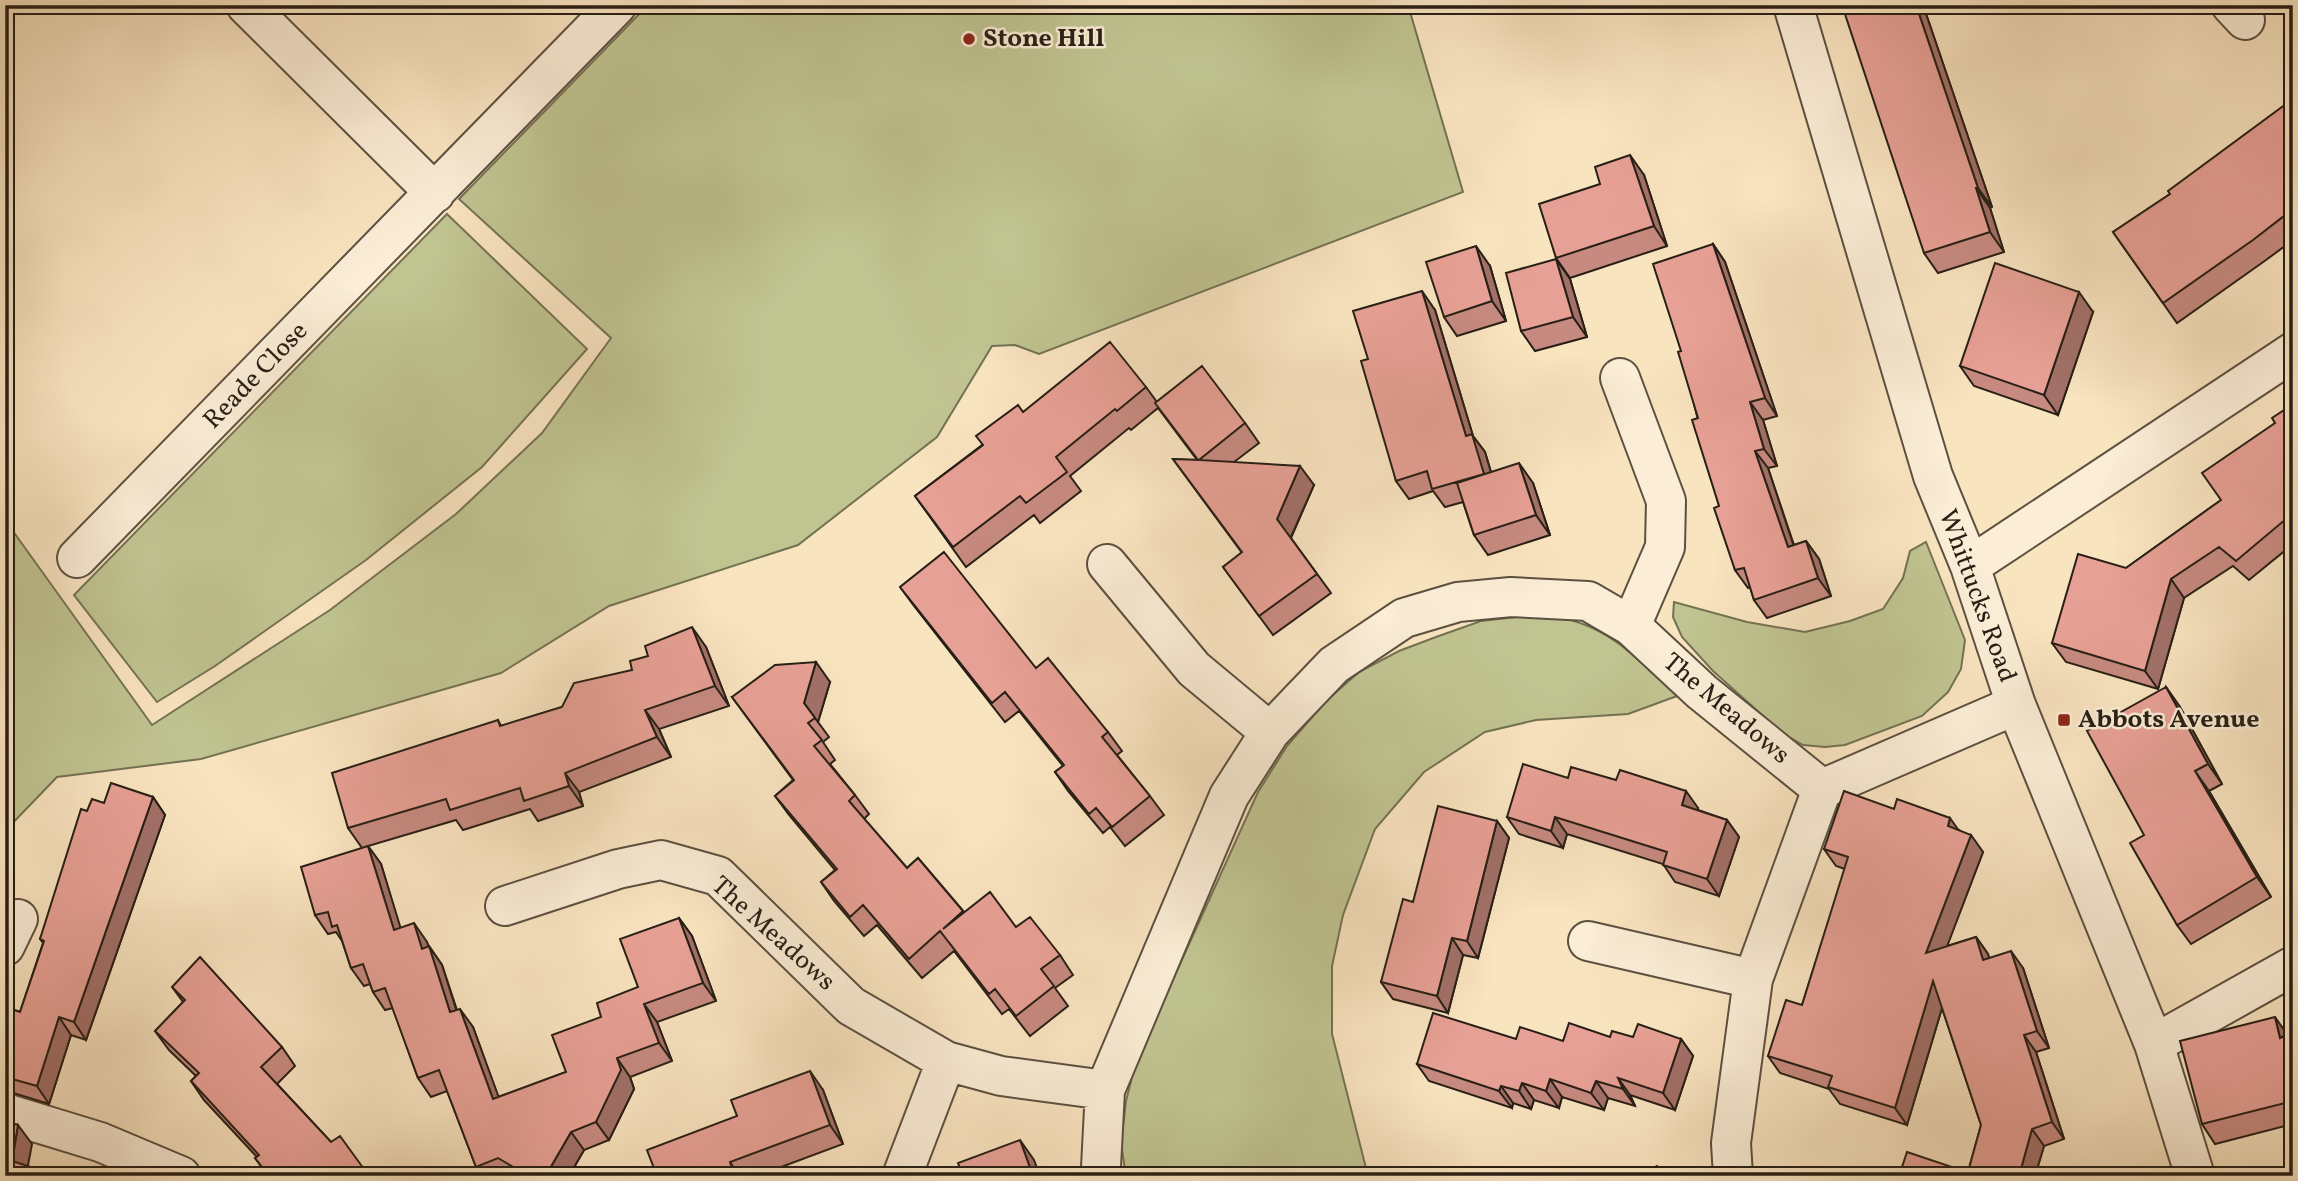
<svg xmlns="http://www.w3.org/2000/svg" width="2298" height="1181" font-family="Vollkorn,serif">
<rect width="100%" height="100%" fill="#f9e4c0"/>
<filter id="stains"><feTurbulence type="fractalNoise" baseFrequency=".00286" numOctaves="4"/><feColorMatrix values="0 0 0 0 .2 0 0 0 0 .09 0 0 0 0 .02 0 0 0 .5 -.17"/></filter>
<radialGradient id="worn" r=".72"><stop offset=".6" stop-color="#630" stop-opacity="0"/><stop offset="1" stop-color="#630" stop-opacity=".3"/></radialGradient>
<path fill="#c0c491" stroke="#747253" stroke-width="2" d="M648,5H1408L1463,192L1039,354L1015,345L992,346L937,437L798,545L609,606L501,673L201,759L57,777L5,831V520L152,725L330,610L456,514L542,433L611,338L459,199Z
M447,214L587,349L482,467L366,560L215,666L157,702L74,595Z
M1926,542L1965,640L1961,669L1948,692L1922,716L1845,745L1825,747L1803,745L1782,733L1713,671L1682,637L1673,617L1674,602L1747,622L1805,632L1850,621L1883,609L1903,578L1910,551Z
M1517,617C1529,617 1543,615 1555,617C1608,624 1640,661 1677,696L1628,714L1536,720L1485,732L1424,772L1375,829L1343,915L1332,966V1034L1366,1168V1176H1126L1121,1144L1126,1101L1136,1061L1258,792L1287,746L1326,701L1359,672L1399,651L1436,637L1481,621Z"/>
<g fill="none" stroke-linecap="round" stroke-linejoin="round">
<g stroke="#5c5040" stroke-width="42">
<path id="minor" d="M246,5L435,193
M1793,5L1933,476L1970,566L2016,705L2154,1044L2195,1176
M2231,5L2245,20
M1620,378L1666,501L1665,547L1631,626
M77,558L617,5
M1107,564L1194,669L1270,732
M1970,566L2293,352
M505,906L618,869L661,860L718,876L851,1006L946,1061L1001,1076L1105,1090
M1588,941L1753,979
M5,946L18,919
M2154,1044L2293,966
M5,1113L100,1142L181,1176
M902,1176L946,1061
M1103,1176L1101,1167L1105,1090L1229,796L1270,732L1334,665L1404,618L1458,602L1511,597L1588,601L1631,626L1702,692L1822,789L2016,705
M1733,1176L1731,1143L1753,979L1822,789"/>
</g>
<use href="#minor" stroke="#fbedd6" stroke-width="38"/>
</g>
<path fill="#c78a80" stroke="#271f15" stroke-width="2" d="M1923,5L1992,207L1990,208L2004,252L1938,273L1924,253Z
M2293,107V240L2266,260L2177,323L2113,232L2170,194Z
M1644,175L1667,246L1570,278L1556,258Z
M1713,244L1725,262L1777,416L1763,420L1777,466L1768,468L1794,545L1806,541L1819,559L1831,596L1767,618L1754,600L1750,587L1748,588L1735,570L1681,351Z
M1556,259L1570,279L1587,337L1535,351L1521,331Z
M1490,266L1506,321L1457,336L1444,317Z
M1435,310L1473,436L1485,452L1491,472L1533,483L1550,535L1488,555L1474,535L1463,502L1445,507L1433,491L1409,499L1396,481L1368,359Z
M2093,312L2058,415L1974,386L1960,366Z
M1146,387L1157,402L1245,423L1259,443L1234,462L1314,485L1291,538L1331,593L1273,635L1223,567L1242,553L1173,459L1197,460L1158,408L1131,430L1129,428L1070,476L1081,491L1040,523L1034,515L966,567L915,496L982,445L1023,412Z
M2293,404V544L2249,580L2233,566L2184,598L2158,689L2066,662L2052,643L2126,568L2221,500L2275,423Z
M900,587L1036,668L1108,732L1122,751L1117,755L1150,796L1164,815L1125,846L1110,827L1103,833L1068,791L1055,772L1063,766L1019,711L1005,722L914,606Z
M706,647L729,706L659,729L671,757L579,792L583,806L538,821L530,809L463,830L456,820L368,846L381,864L400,928L427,942L428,947L429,946L442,965L457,1010L473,1027L498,1097L566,1072L601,1017L638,987L679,918L692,936L716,1001L657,1022L672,1061L630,1077L634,1089L609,1140L584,1150L569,1176H483L476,1167L447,1091L431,1097L418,1078L393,1008L385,1010L373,992L370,984L364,986L351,968L342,941L336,932L328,934L315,915L362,848L348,828L498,720L501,726L562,707L632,670Z
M830,682L818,722L829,737L823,742L835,760L830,764L855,795L869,814L864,819L907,868L918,858L964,912L1016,927L1060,955L1073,975L1055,988L1068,1006L1030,1036L1009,1009L1002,1014L954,951L922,978L877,925L864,936L834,901L821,882L835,870L789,815L775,796L793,780L732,697Z
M2166,687L2180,707L2222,784L2209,791L2271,897L2191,944L2177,925L2144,835Z
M1568,778L1698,808V810L1727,820L1739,837L1719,896L1675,882L1663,864L1567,834L1563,848L1519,834L1507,817Z
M153,797L165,815L86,1040L71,1035L49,1104L10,1092L5,1085V1007L20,1012L43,943L40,939L104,803Z
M1894,809L1959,830L1983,852L1947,946L1976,937L1988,954L1989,958L2023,968L2049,1048L2036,1052L2064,1139L2044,1146L2035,1176H1970L1968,1172L1981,1125L1942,1008L1907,1125L1840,1104L1829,1089L1780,1073L1768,1056L1802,1005L1845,869L1836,866L1824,849Z
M1497,821L1509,838L1478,958L1463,955L1448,1013L1393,999L1381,982L1413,902Z
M172,987L282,1047L295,1066L277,1084L331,1142L369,1176H268L255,1158L257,1157L204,1100L191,1081L196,1076L169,1050L155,1031L183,1002Z
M2293,1032V1124L2215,1144L2202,1124L2287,1035Z
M1610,1037L1681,1039L1693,1056L1675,1110L1630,1095L1635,1106L1608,1098L1604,1110L1562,1097L1559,1108L1534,1100L1531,1109L1513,1103L1512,1108L1429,1081L1417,1064L1516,1039L1563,1041Z
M823,1090L843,1144L757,1176H657Z"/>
<path fill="#a27068" stroke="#271f15" stroke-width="2" d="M1916,5H1923L1992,207L1978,188Z
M1630,155L1644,175L1667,246L1654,226Z
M1976,188L1990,208L2004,252L1990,232Z
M1713,244L1725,262L1777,416L1765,398Z
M1476,246L1490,266L1506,321L1492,301Z
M1556,259L1570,279L1587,337L1573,317Z
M1422,291L1435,310L1473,436L1485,452L1497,493L1484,474L1466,436Z
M2079,292L2093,312L2058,415L2044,395Z
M1750,402L1763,420L1777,466L1764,449Z
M1755,451L1768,468L1800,565L1788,547Z
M1519,463L1533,483L1550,535L1536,515Z
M1300,466L1314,485L1290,539L1277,519Z
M1806,541L1819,559L1831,596L1818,578Z
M2171,579L2184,598L2158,689L2145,671Z
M692,627L706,647L729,706L715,686Z
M816,662L830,682L818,722L804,703Z
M2166,687L2180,707L2222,784L2208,764Z
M645,710L659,729L671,757L657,737Z
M2195,771L2209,791L2271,897L2257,877Z
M565,773L579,792L583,806L569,786Z
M1686,791L1698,808L1694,822L1682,805Z
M153,797L165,815L86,1040L74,1022Z
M1555,817L1567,834L1563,848L1551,831Z
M1950,818L1962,835L1948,826Z
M1727,820L1739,837L1719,896L1707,879Z
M1497,821L1509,838L1478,958L1467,941Z
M1971,835L1983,852L1938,970L1926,953Z
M368,846L381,864L407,949L394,930Z
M679,918L692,936L716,1001L703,983Z
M414,923L427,942L435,967L422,949Z
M1976,937L1988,954L1995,977L1983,960Z
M1452,938L1463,955L1448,1013L1437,996Z
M429,946L442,965L463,1031L450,1012Z
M2011,951L2023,968L2049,1048L2037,1031Z
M1933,981L1945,998L1907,1125L1895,1108Z
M644,1004L657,1022L672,1061L659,1043Z
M460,1009L473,1027L506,1117L493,1099Z
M59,1017L71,1035L49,1104L37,1086Z
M2275,1017L2289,1037L2280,1038Z
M2024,1035L2036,1052L2064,1139L2052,1122Z
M1681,1039L1693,1056L1675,1110L1663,1093Z
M617,1058L630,1077L634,1089L609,1140L596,1122Z
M810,1071L823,1090L843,1144L830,1125Z
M1618,1078L1630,1095L1635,1106L1623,1089Z
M1550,1079L1562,1097L1559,1108L1546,1091Z
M1596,1081L1608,1098L1604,1110L1591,1093Z
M1522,1083L1534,1100L1531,1109L1519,1091Z
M1501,1086L1513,1103L1512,1108L1499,1091Z
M18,1125L32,1144L26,1176L12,1161Z
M2032,1129L2044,1146L2035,1176H2019Z
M571,1132L584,1150L569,1176H553L549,1170Z
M1020,1140L1034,1160L1040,1176H1033Z
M730,1162L739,1176H735Z"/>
<path fill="#e7a095" stroke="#271f15" stroke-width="2" d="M1842,5H1916L1978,188H1976L1990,232L1924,253Z
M2286,104L2289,109L2293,107V209L2253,240L2163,303L2113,232L2170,194L2168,191Z
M1630,155L1654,226L1556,258L1539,204L1600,184L1595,167Z
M1713,244L1765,398L1750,402L1764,449L1755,451L1788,547L1806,541L1818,578L1754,600L1744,568L1735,570L1714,508L1719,506L1692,420L1698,418L1678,352L1681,351L1653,264Z
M1476,246L1492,301L1444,317L1426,262Z
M1556,259L1573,317L1521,331L1506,273Z
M1995,263L2079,292L2044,395L1960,366Z
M1422,291L1466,436L1472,434L1484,474L1432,489L1427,471L1396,481L1361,361L1368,359L1353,311Z
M1110,342L1146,387L1117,411L1115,409L1056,457L1067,472L1026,503L1020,496L953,547L915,496L983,445L976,436L1018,405L1023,412Z
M1202,366L1245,423L1199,460L1300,466L1277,519L1317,574L1259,616L1223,567L1242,552L1173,459L1198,460L1155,403Z
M2293,404V513L2236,561L2219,547L2171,579L2145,671L2052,643L2078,554L2126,568L2221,500L2202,473L2275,423L2272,418Z
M1519,463L1536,515L1474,535L1457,483Z
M944,552L1036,668L1048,658L1108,732L1102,737L1150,796L1112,827L1096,808L1089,814L1055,772L1064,765L1005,692L992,703L900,587Z
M692,627L715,686L645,710L657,737L565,773L569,786L524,801L520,788L450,810L446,799L348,828L332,773L498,720L500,726L562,707L574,683L632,670L630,661L648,656L645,646Z
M816,662L804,703L815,718L808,723L822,740L814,746L855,795L849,801L907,868L918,858L963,911L943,929L990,892L1016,927L1030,917L1060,955L1041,969L1054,986L1016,1016L995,989L989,994L940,931L909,959L863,905L850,917L821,882L837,869L775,796L794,780L732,697L775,665Z
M2166,687L2208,764L2195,771L2257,877L2177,925L2130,843L2144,835L2087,731Z
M1523,764L1568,778L1571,767L1616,780L1620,770L1686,791L1682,805L1727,820L1707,879L1663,865L1667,852L1555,817L1551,831L1507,817Z
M111,783L153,797L74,1022L59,1017L37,1086L5,1077V1007L20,1012L44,941L40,939L81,809L87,811L92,799L104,803Z
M1844,791L1894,809L1897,799L1950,818L1948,826L1971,835L1926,953L1976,937L1983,960L2011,951L2037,1031L2024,1035L2052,1122L2032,1129L2019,1176H1981L1968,1172L1981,1125L1933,981L1895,1108L1828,1087L1832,1076L1768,1056L1786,1000L1802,1005L1848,857L1824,849Z
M1438,806L1497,821L1467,941L1452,938L1437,996L1381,982L1403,899L1413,902Z
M368,846L394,930L414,923L422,949L429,946L450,1012L460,1009L493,1099L566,1072L552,1035L601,1017L597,1003L638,987L620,939L679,918L703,983L644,1004L659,1043L617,1058L621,1070L596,1122L571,1132L549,1170L528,1176L498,1158L476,1167L439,1070L418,1078L385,988L373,992L363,964L351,968L337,925L332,927L328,912L315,915L301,867Z
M200,957L282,1047L261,1067L331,1142L340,1136L369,1176H269L255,1158L259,1155L191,1081L199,1073L155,1031L185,1000L172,987Z
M1433,1013L1516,1039L1520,1027L1563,1041L1569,1023L1610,1037L1612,1031L1633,1037L1638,1024L1681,1039L1663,1093L1618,1078L1623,1089L1596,1081L1591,1093L1550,1079L1546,1091L1522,1083L1519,1091L1501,1086L1499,1091L1417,1064Z
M2275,1017L2280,1038L2293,1032V1101L2202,1124L2180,1041Z
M810,1071L830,1125L730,1162L735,1176H657L647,1150L737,1116L731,1100Z
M5,1121L18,1125L12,1161L59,1176H5Z
M1020,1140L1033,1176H963L958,1163Z
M1907,1152L1964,1171L1962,1176H1899Z
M1657,1166L1661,1176H1636Z"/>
<g fill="#8f2418" stroke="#fbedd6" stroke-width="2.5">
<circle cx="969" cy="39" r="7"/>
<rect x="2057" y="713" width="14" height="14" rx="3.5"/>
</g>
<g text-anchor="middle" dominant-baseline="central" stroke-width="5" stroke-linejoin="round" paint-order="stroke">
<g font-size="26" font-weight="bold" fill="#271f15" stroke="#fbedd6" text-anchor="start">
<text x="983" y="39">Stone Hill</text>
<text x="2078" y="720">Abbots Avenue</text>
</g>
<g font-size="26" fill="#271f15" stroke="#fbedd6">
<text transform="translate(256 376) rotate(-46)">Reade Close</text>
<text transform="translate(1977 596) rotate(70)">Whittucks Road</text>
<text transform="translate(1726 709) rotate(40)">The Meadows</text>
<text transform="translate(773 934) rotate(42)">The Meadows</text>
</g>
</g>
<rect width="2298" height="1181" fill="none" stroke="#f9e4c0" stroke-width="28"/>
<rect x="7" y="7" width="2284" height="1167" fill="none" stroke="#271f15" stroke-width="3.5"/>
<rect x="14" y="14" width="2270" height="1153" fill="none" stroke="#271f15" stroke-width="2"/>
<rect width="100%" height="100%" filter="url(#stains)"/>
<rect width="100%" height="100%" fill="url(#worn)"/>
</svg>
